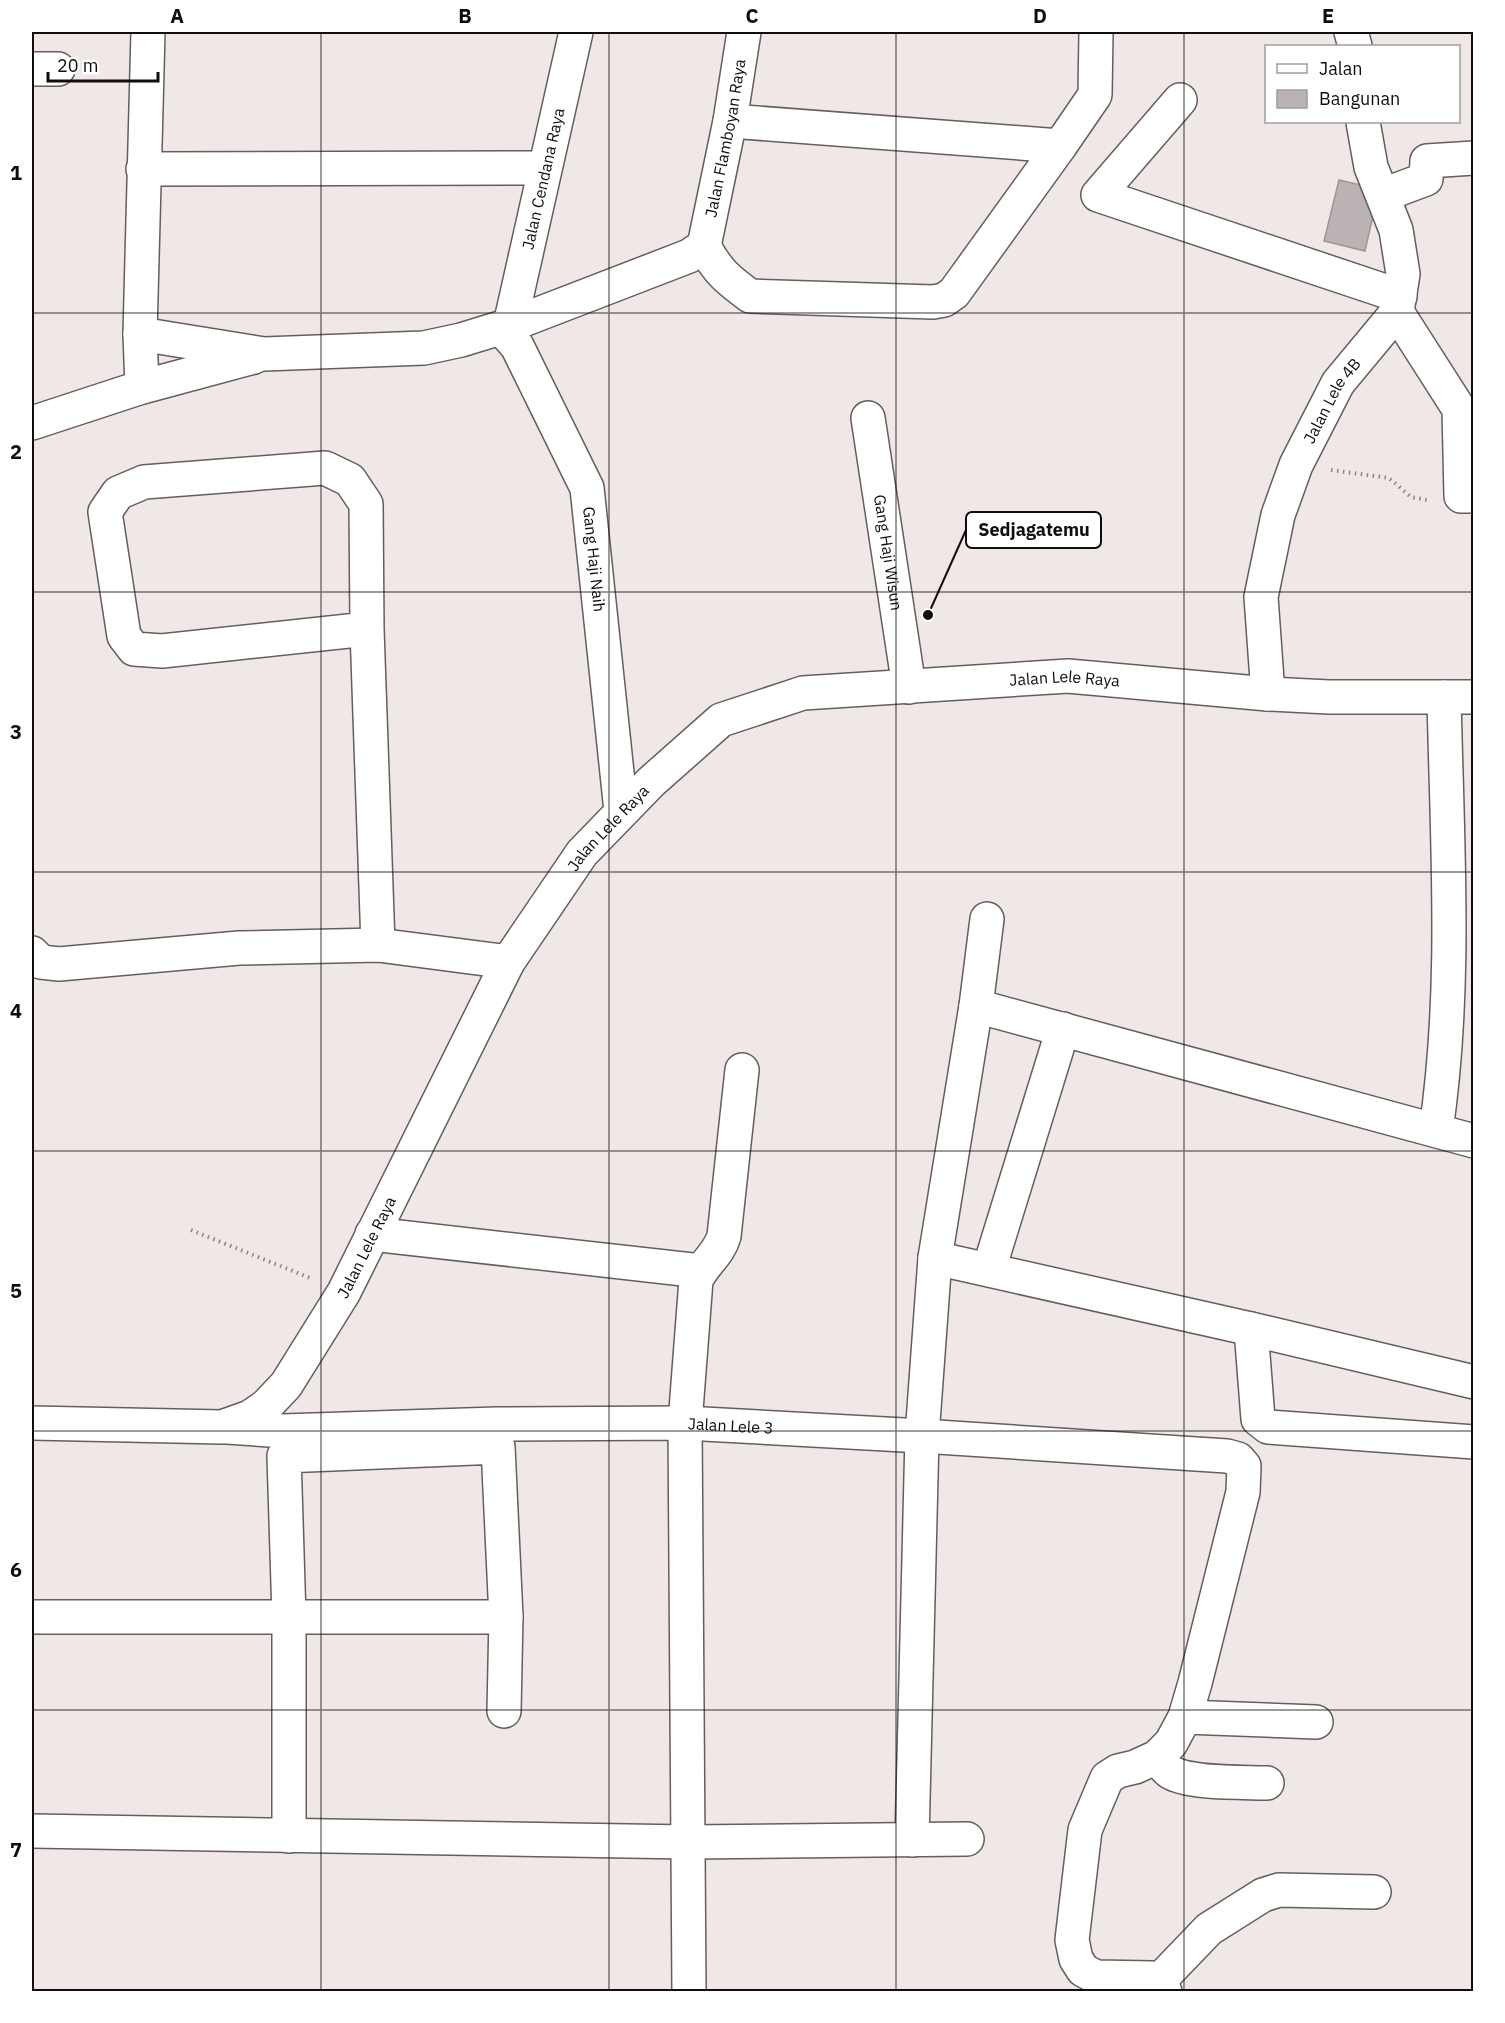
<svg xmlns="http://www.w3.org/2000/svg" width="1505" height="2023" font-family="'IBM Plex Sans',sans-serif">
<rect width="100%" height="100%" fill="#f0e8e6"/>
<path fill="#bab2b3" stroke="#9d9596" stroke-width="1.5" d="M1339,180L1379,189L1365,251L1324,241Z"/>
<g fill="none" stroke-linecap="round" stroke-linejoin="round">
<g stroke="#655e5d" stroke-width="36">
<g id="minor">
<path d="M1351,32L1355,46"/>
<path d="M32,69H58"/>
<path d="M1180,100L1098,195L1400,296"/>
<path d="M730,121L1060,146"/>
<path d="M143,169L544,168"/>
<path d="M1383,195L1426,179L1427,161L1474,158"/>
<path d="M704,246C718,272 727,279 750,296L933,302L944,300L954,293L1060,146L1095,95L1096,32"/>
<path id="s1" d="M704,246L730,121L744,32"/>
<path d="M1397,312L1459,409L1461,496H1474"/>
<path id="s2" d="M510,325L576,32"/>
<path id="s3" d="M501,328L517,346L587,488L621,811"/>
<path d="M140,334L264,354L424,348L461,340L510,325L689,256L704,246"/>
<path d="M142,387L140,334L148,32"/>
<path id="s4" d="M868,418L909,687"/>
<path d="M32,423L142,387L254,357"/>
<path d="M367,629L162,651L134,649L124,636L105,512L118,493L144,482L325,468L350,480L366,504L367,629L378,945"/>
<path id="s5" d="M1268,694L1261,597L1278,515L1296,465L1338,383L1397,312L1403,274L1396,230L1371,167L1363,122"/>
<path d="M32,953L41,962L59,964L239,948L378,945L508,962"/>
<path d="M976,1006L1474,1141"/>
<path d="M1436,1130C1457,987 1447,842 1444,697"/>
<path d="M372,1234L701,1271"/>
<path d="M935,1258L1251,1329L1474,1382"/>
<path d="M989,1269L1063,1029"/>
<path d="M1251,1329L1258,1419L1268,1427L1474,1442"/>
<path id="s6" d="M32,1423L222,1427L250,1417L266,1406L286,1385L344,1292L508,962L582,853L651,782L721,720L803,693L1068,676L1268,694L1329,697H1474"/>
<path id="s7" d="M227,1427L283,1431L496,1424L685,1423L922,1436L1227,1456L1238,1459L1244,1466L1243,1492L1195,1683L1185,1717L1171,1743L1157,1757L1135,1767L1118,1771L1107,1778L1085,1830L1072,1940L1076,1959L1083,1970L1096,1977L1152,1978L1159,1981L1165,1992"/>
<path d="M32,1617H506"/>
<path d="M1185,1717L1316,1722"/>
<path d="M1157,1757C1161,1762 1165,1769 1170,1772C1190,1784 1242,1782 1267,1783"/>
<path d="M32,1831L688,1842L967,1839"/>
<path d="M289,1836V1617L284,1456L498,1447L506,1617L504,1711"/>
<path d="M912,1840L922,1436L935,1258L976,1006L987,919"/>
<path d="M1159,1981L1209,1929L1263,1895L1279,1890L1374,1892"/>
<path d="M689,1992L685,1423L696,1280C704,1263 719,1254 724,1236L742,1070"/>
</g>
</g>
<path stroke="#8b8583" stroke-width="4" stroke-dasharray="1.5 4.5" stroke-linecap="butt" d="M1331,470L1389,478L1411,497L1427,500
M191,1230L310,1278"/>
<use href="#minor" stroke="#fff" stroke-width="33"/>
</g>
<path fill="none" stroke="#100d0c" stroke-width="1.5" stroke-opacity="0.55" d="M321,32V1992M609,32V1992M896,32V1992M1184,32V1992M32,313H1474M32,592H1474M32,872H1474M32,1151H1474M32,1431H1474M32,1710H1474"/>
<g text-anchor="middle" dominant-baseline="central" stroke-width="4.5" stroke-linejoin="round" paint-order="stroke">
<g font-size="16" fill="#100d0c" stroke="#fff">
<text stroke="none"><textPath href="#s1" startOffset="110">Jalan Flamboyan Raya</textPath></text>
<text stroke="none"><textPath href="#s2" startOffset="150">Jalan Cendana Raya</textPath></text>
<text stroke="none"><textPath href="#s5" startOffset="308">Jalan Lele 4B</textPath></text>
<text stroke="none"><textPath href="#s4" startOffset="136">Gang Haji Wisun</textPath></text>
<text stroke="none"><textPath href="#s3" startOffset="254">Gang Haji Naih</textPath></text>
<text stroke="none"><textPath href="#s6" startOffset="1419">Jalan Lele Raya</textPath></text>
<text stroke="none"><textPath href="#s6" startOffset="914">Jalan Lele Raya</textPath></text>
<text stroke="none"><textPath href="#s6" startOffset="428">Jalan Lele Raya</textPath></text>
<text stroke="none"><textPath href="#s7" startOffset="504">Jalan Lele 3</textPath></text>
</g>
</g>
<path fill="none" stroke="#100d0c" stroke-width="2" d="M928 615L966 530"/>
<circle fill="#100d0c" stroke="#fff" stroke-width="2" cx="928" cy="615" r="6"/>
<rect fill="#fff" stroke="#100d0c" stroke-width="2" x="966" y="512" width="135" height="36" rx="6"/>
<g font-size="18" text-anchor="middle" font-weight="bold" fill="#100d0c">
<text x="1034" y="536">Sedjagatemu</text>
</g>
<rect width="1505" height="2023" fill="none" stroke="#ffffff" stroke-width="66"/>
<rect x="1265" y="45" width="195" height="78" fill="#ffffff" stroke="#9f9e9e" stroke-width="1.5"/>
<rect x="1277" y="64" width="30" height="9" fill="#ffffff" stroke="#9f9e9e" stroke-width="1.5"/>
<text x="1319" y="75" font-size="18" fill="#100d0c">Jalan</text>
<rect x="1277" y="90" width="30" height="18" fill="#bab2b3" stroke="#9f9e9e" stroke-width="1.5"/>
<text x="1319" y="105" font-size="18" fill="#100d0c">Bangunan</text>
<path d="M48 72v9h110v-9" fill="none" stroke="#100d0c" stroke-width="3"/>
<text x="57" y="72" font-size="18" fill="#100d0c" stroke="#ffffff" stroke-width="4.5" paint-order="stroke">20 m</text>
<rect x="33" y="33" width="1439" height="1957" fill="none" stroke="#100d0c" stroke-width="2"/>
<g font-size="20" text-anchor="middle" font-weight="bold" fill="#100d0c">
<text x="177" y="23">A</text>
<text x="465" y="23">B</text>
<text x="752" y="23">C</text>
<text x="1040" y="23">D</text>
<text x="1328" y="23">E</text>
<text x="16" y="180">1</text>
<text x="16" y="459">2</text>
<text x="16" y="739">3</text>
<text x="16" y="1018">4</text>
<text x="16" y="1298">5</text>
<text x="16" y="1577">6</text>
<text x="16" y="1857">7</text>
</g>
</svg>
